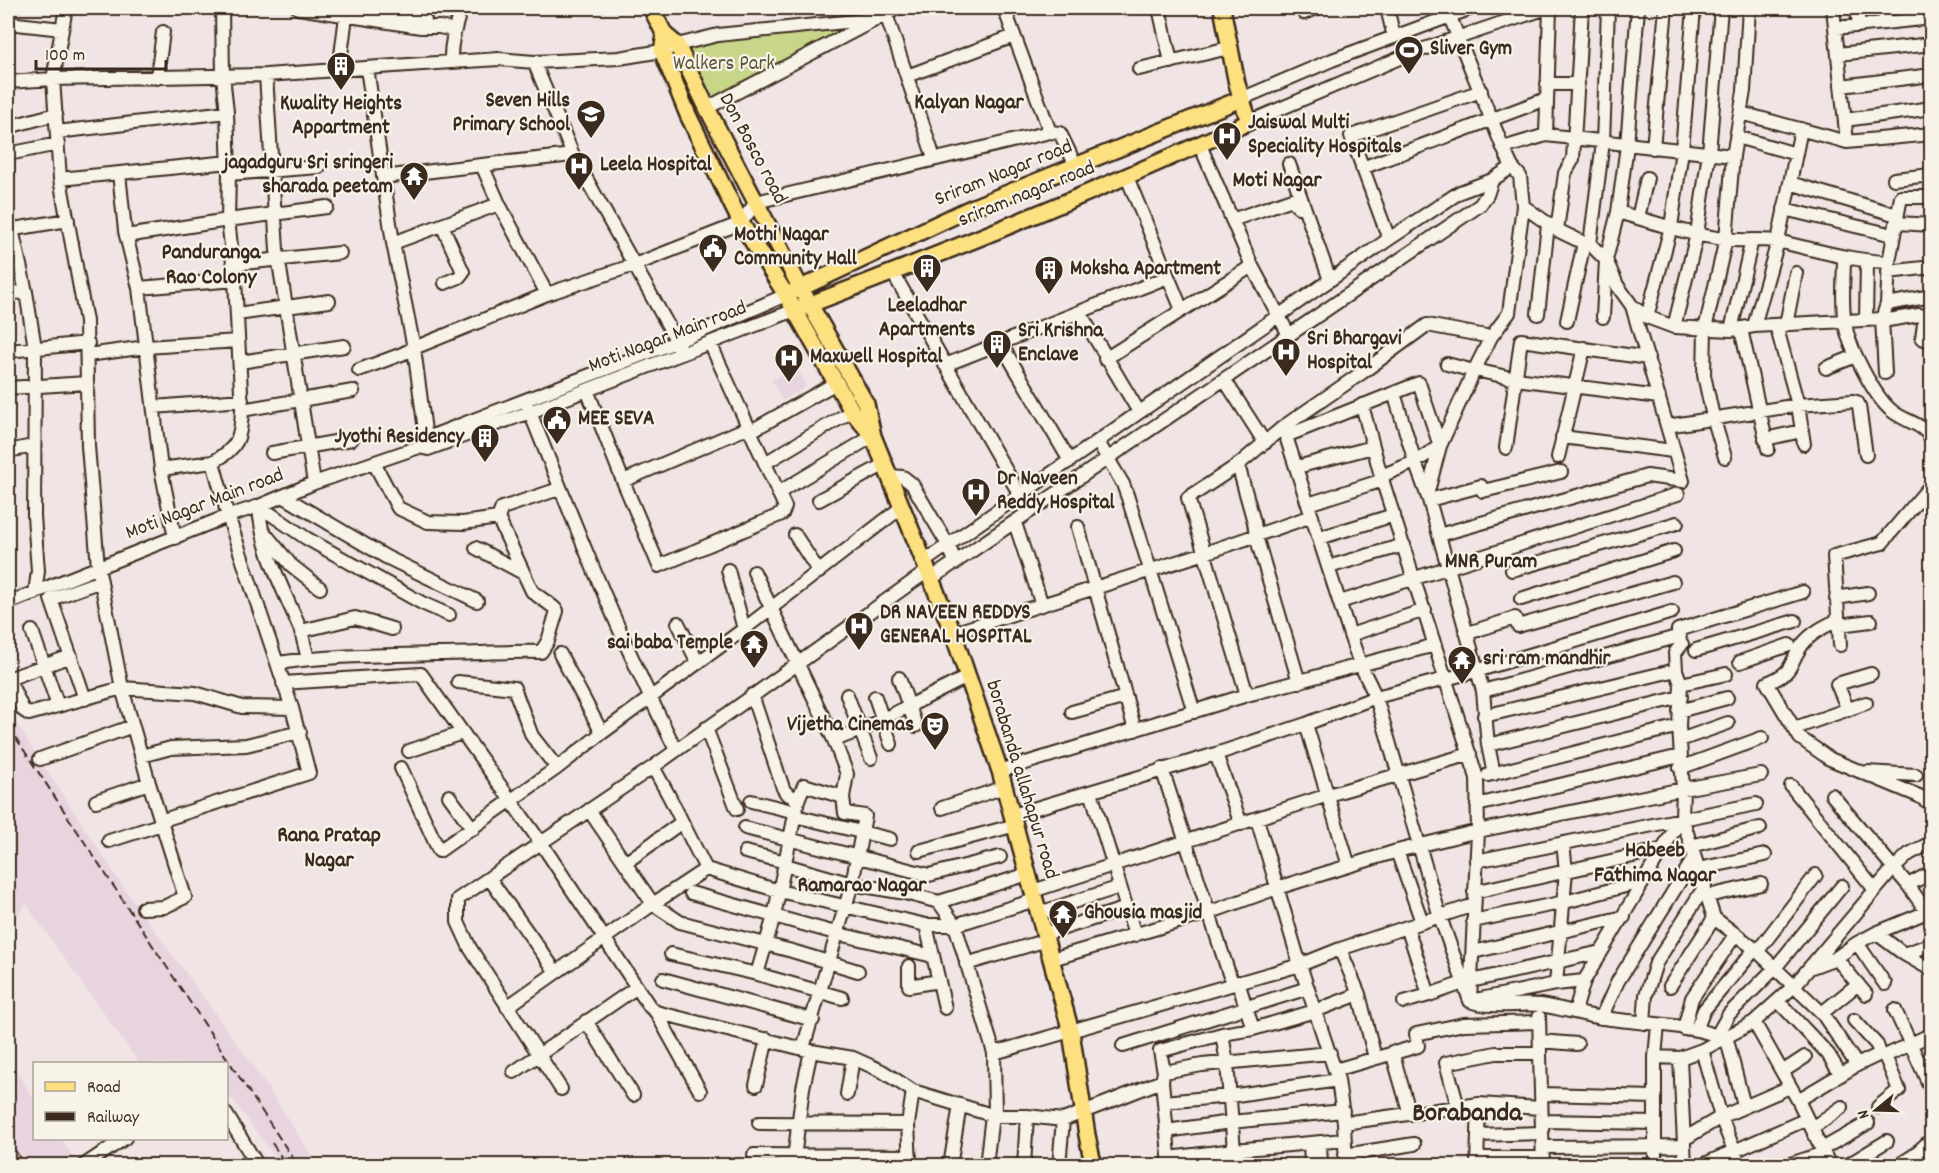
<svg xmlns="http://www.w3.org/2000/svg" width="1939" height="1173" font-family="Dekko,sans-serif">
<rect width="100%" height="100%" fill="#f0e5e4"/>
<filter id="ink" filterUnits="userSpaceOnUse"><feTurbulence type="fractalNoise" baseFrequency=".0167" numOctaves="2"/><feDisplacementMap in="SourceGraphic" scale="12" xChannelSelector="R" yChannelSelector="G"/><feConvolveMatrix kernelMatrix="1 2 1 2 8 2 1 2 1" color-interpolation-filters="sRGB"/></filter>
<g filter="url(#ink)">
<path fill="#e8d4df" d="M798,365L806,387L782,401L772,380Z
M8,711L124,888L252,1064L318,1165H281L227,1092L226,1064L139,1063L26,904L8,925Z
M8,1058L34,1099V1138L61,1139L79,1165H8Z"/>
<path fill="#c8d68a" stroke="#828054" stroke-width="1.5" d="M849,27L709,100L684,49L723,40Z"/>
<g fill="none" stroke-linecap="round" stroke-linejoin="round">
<g stroke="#3b2a1e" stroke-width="16">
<path id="minor" d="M66,8L53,79L60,179L86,321L88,446L98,567L122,688L149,783L185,897L164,907L143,908
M298,8L421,27H439L454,30
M1159,8L1171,62
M1303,8L1304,13L1317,8
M1387,8L1394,37
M1833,8L1847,142
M1857,8L1859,26
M1884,8L1886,23
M1910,8L1912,20
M383,13L425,20
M886,14L934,158
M8,23L62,29
M1835,28L1932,18
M1838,54L1932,44
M451,62C450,43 456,25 461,8
M534,62L573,155L680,347
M367,68L393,243L414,348L427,446
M1139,69L1229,48
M339,71L347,8
M266,75L277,250L314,483
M907,76L1014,36
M157,78L163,32
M8,82L53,79L266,75L451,62L499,59L534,62L619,58L662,51L677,45L718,35L874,19
M1547,84H1578
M1841,86L1932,75
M1241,99L1332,60L1472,8
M707,108L898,8
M1741,113L1847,142L1932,134
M1845,120L1932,108
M1249,122L1409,54L1547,8
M8,127L56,114
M57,132L227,112
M1050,132L1060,133L1076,166
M1546,135L1550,8
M1737,137L1796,154
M1200,145L1252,266L1289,335
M1503,148L1546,135L1733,156
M1653,148L1666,8
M8,154L58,144
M1289,164L1330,280
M1362,168L1546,99
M119,173L125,231L139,288
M229,174L319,167
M383,177L482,165
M1127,177L1182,310
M60,179L229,162
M1894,179L1932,175
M1790,183L1897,215
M499,204L482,165L573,155
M1523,206L1557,230L1584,243L1590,244L1606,260L1617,285L1632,306L1647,317L1674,327L1731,330L1754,326L1882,319L1887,304L1889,262L1901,197H1932
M1784,209L1893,235
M1618,212C1653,222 1689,235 1725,239C1743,242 1763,238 1781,242C1817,250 1851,261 1889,262
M1638,218L1647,178
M1232,220L1292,199L1298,207
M1898,223L1932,225
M442,225L463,272L459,277L445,283
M12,229L26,292L35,348L34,516L38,571L35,593
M8,230L68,220
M1557,230L1565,173L1573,159L1582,8
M126,236L228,220L327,207
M1389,239L1351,136L1481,91
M393,243L499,204L547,294
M1590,244L1603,142L1608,8
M1844,258C1844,279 1841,302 1845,323C1848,345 1874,397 1892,411C1905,422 1924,423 1932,440
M234,264L340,253
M1888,272L1932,267
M893,273L1020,495
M8,293L26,292
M1887,304L1932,296
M1080,313L1139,412
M237,314L329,301
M1538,314L1548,225
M1925,316L1922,338L1932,342
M1603,317L1606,260L1618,212L1627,145L1638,8
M1647,317L1671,227L1682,150L1694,8
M1866,319L1867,262
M1882,319L1885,373
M1567,321L1584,243
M1882,321L1919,315L1932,317
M1776,325L1798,405L1804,444
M1786,325L1796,273
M1754,326L1778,241L1801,129
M1674,327L1697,234L1709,153L1721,8
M1741,329L1768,449
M1731,330L1752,240
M1001,344L1070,461
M8,351L88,343
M88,355L146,347L238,341
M1105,359L1252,266
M240,362L344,346
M1447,364L1474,371
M945,365L1168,277
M1826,368L1856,356
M359,370L402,354L414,348L547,294L634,265L741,223L756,202L1050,132L1004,8
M1475,370L1516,379L1659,397
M1224,379L1265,443
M8,388L87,383
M587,390L623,481L659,566L782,514L785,507L710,343
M1394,393L1415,462L1429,500L1483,691L1488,745L1494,774
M1362,405L1381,476L1477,778L1478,831L1470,1001L1556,984L1584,981
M154,407L242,400
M528,407C574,523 620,639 676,750
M242,410L353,391
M1667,426L1798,405L1853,401L1857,402L1859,406L1866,455
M1283,427L1350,635L1360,664L1376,697L1440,917L1470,1001C1492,1009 1517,1003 1540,1005C1561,1008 1582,1015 1603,1018C1628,1022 1706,1026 1722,1039
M751,431L836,383
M1286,436L1419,383L1440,446L1415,462L1381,476
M1562,437L1673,451
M1765,439L1802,431
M1098,442L1123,484L1128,498L1194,712
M419,447L424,439L676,342L786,295
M1506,448L1521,340L1648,358
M8,451L33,446
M272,453L352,439
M1558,457L1584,348
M1725,457L1713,417L1704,375L1705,329L1726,239L1733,156L1744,91L1749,8
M374,463L398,508L428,522L463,523L498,518
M765,463L852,411
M1238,465L1254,522L1256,536L1299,682
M1297,467L1373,447
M161,469L213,462
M890,476L903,477L912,484L948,545L956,563
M623,481L749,427
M778,493L873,436
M1427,495L1440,446L1474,371L1491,337L1509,313L1523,206L1520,176L1512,167L1503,148L1450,17
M283,496L386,557L477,601
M819,500L885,464
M1429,500L1481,486L1483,491L1561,472
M1308,504L1383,480
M259,506L306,538L422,603L449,615
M259,506C261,550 284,590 301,631
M1015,523L1042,605
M1078,527L1135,730
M263,531L291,565L320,588
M795,535L819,572
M1439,535L1647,476L1683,481L1632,306
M175,538L161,469L139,288L235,280
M1319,538L1394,515
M476,548L523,573
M925,561L1389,239L1460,192L1492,180L1512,167
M1328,567L1404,545
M728,570L744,629
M1512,570L1677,523
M754,572L834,740L847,774L843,797L804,785L798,800L774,916L757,974
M932,578L1480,205L1487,195L1492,180
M1836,598L1868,593
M1521,599L1674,551
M1340,602L1678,494
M8,603L228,516L259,506L314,483L419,447L428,449L530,412L795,310
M1838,620C1825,626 1811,633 1802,645C1787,666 1796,671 1767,683L1800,738L1830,759L1919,796L1932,805
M678,623L698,663
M1839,625L1871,621
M1678,630L1803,592
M32,631L58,706
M953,633L1205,553L1312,516
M1468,633L1515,618L1518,626L1673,582
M1350,635L1425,610
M1682,644L1675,653L1676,670L1681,684L1679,726L1683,789L1682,817L1714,918L1755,949L1822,1013L1857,1065
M1840,645L1834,556L1882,543L1932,484
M1696,650L1795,621
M560,654L602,733
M308,659L301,631L355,618L392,629
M1740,662L1789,645
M278,663C330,655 382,656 435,654C471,654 506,651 541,652L548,641L557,611C553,605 539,598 532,591L498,518L502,508L559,489
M8,678L23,710L29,714L122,688L195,693L242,707L292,708L228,516L213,462C238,448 241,438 242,410L235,280L228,220L229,174L227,112L223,76L222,8
M899,678L916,726
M8,679L71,656
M458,682L514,688L532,736L557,768
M283,683L421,674L541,843L650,1007L656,1012L700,1091
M1681,684L1726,674
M1483,691L1680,636
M752,695L783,788L786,793L798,800
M847,695L871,758
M1247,695L1188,498L1238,465L1283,427L1363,372L1427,325L1491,337
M875,697L891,744
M85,699L51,599L101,581
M1848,710L1837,684L1871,674
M1679,711L1727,698
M1072,712L1126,697
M1484,716L1676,670
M1306,724L1349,866
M706,728L737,809
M1795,728L1866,703
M834,740L861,730L967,677
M1680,740L1728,723
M1488,745L1681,697
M409,751L462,733
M1216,754L1241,824
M141,756L171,748L246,745L300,732
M40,759L133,726
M653,767L668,794L706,869L779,891L926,925H955L1035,900
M401,768L439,851L557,768L602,733L744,629L902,507
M1680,768L1762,738
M1162,769L1232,983
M1000,771L1247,695L1435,645
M1867,772L1916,775
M1488,775L1679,726
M1791,786L1875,890
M1091,792L1135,935
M1832,795L1908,885L1927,912
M449,796L473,829
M96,801L149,783
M751,801L796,812
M1477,805L1680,756
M942,808L1005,787
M589,810L653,904L680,922L792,951L858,971
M1013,815L1216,754L1306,724L1376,697L1476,671L1672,612
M795,816L890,839
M1257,819L1300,965L1338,1080L1344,1123L1346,1166
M160,821L309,773L292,708
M745,828L929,875L1000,857
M109,841L162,824
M1691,846L1760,828
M919,851L1016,825
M1397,851L1422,922
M745,852L786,862
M1476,861L1756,804
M625,863L682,822
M785,865L852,884L905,893L939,902L955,925L994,1053L995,1116L992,1115L986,1166
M1698,869L1765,855
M489,878L556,972
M1908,885L1932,872
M1033,891L1328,795L1470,754
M1474,892L1664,849
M691,893L839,934L933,956
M1708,896L1761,884
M939,902L1028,874
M1039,913L1120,887
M1473,921L1565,902L1644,881
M926,925L945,1008
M1407,927L1429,995L1463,983
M1876,933L1904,954L1932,970
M1045,934L1127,908
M1857,943L1885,984
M1340,949L1359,994L1375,1058
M1473,952L1624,917
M1757,952L1816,875
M671,954L757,974L842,998
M1904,954L1932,944
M1836,958L1866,994
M1052,959L1208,913L1277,888L1397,851L1478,831L1683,789L1761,775
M966,964L1047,940
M909,966V986L939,981
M1809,968L1836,958L1857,943L1876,933L1932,910
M663,979L813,1020
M1471,981L1601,952
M1238,982L1253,1029
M1556,984L1566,871L1563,843
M1670,986L1714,918
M1778,1001L1828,1054L1841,1075
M1404,1002L1429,995
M507,1007L653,904L706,869
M1895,1010L1932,1091
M1575,1011L1584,981L1682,817
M656,1012L811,1051L853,1058L882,1071L913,1091L995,1116H1027L1063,1120L1162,1081L1164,1072L1202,1065L1330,1053
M1822,1013L1858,984
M1539,1017L1543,1166
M1601,1018L1618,981L1694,858
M1854,1020L1877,1045L1880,1054
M586,1021L633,1095
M1754,1022L1798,1100L1830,1166
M1644,1023L1646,995L1656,963L1705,886
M1684,1029L1692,998L1735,935
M1696,1030L1704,1010L1755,949
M1222,1034L1227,1063L1234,1150
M1717,1035L1729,1014L1775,968L1842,886
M1726,1036L1744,1106
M1540,1041L1577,1044
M1123,1046L1308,988
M803,1048L852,884L865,816L845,813L843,797
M1702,1050L1721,1117L1740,1166
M1392,1052L1410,1114
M994,1053L1300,965L1340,949L1474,905
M1655,1057L1658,1025
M1680,1058L1685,1166
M1335,1070L1418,1046L1416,1034L1464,1024L1539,1022
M514,1072L637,987
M1164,1072L1160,1051L1222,1034L1253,1029L1315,1011L1359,994
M1782,1072L1805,1057
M1162,1081L1170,1166
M756,1085L767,1039
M561,1089L470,948L458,922V899L653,767L929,570
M847,1094L853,1058
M1541,1094L1655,1097
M1798,1100L1857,1065L1880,1054L1885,1056L1932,1034
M1164,1102L1230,1096L1338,1080
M1458,1107L1446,1063L1496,1053H1539
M1878,1107L1899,1090L1885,1056
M226,1114L258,1166
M1542,1121L1655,1123
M759,1123L908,1124
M1344,1123L1479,1104L1541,1108
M1812,1128L1842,1107
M1166,1131L1231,1122L1343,1111
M1479,1135L1542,1133
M1684,1139L1721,1117L1790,1087
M1320,1142L1321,1166
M1310,1143L1311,1166
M1543,1147L1683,1146
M1822,1149L1868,1123
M754,1155L910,1156
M1345,1155L1414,1144
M1169,1158L1234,1150L1344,1140
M1477,1158H1543
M1477,1164L1479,1104
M83,1166L125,1138
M793,1166L803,1088L811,1051
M910,1166L908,1124L913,1091
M950,1166L960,1105
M1024,1166L1027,1116
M1059,1166L1063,1120
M1655,1166V1057L1680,1058L1702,1050L1754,1022L1794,986L1893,869L1909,854L1932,842
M1700,1166L1807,1119
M1784,1166L1824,1153
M1846,1166L1887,1141
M1897,1166L1913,1156L1932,1139"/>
</g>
<g stroke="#3b2a1e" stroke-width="20">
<path id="major" d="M651,8L665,35L677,45L707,108L800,287L866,404L873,436L953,633L1000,771L1071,1032L1087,1135L1092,1159L1097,1166
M665,35L662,51L688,115L741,223L786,295L852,411L871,434
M786,295L971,208L1241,99
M795,310C948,252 1100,190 1249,122L1237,84L1222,8"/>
</g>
<use href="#minor" stroke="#f7f3e8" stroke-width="12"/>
<use href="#major" stroke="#fde080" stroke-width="15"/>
<path stroke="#3b2a1e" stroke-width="2" stroke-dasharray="9 4.5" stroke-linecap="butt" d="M8,726L298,1166
M8,1139L25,1166
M272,1143L287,1166"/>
</g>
</g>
<defs>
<g id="stadium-pin" transform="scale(1.5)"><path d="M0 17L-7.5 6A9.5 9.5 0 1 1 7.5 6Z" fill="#3b2a1e" stroke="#f7f3e8"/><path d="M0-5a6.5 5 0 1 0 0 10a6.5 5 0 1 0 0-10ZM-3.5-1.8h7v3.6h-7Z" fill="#fff"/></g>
<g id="building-pin" transform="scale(1.5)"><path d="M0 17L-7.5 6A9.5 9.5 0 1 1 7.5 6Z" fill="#3b2a1e" stroke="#f7f3e8"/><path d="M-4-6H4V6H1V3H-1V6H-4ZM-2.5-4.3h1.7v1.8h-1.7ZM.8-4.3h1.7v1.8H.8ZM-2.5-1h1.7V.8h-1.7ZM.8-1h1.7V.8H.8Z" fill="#fff"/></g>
<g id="school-pin" transform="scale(1.5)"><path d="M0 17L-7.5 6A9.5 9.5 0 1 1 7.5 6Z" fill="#3b2a1e" stroke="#f7f3e8"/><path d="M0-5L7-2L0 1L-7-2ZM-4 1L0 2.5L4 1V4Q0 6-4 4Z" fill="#fff"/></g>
<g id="hospital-pin" transform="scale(1.5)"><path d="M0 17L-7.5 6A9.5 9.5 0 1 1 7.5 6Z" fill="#3b2a1e" stroke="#f7f3e8"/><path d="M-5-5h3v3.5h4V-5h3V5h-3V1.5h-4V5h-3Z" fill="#fff"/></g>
<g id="temple-pin" transform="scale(1.5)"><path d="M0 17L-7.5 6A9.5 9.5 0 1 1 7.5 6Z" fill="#3b2a1e" stroke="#f7f3e8"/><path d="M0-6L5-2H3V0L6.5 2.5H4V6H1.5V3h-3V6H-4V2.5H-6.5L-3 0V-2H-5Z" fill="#fff"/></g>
<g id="civic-pin" transform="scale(1.5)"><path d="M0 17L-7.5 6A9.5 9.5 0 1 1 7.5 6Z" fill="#3b2a1e" stroke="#f7f3e8"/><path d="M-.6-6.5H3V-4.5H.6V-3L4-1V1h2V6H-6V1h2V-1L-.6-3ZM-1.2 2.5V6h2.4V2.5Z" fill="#fff"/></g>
<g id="theatre-pin" transform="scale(1.5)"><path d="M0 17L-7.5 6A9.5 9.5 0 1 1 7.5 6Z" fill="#3b2a1e" stroke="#f7f3e8"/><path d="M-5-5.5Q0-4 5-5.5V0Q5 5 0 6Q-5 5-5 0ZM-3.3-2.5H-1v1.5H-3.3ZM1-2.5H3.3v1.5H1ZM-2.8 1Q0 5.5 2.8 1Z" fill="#fff"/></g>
</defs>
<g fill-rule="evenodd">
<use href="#stadium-pin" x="1409" y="50"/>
<use href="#building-pin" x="341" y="66"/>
<use href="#school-pin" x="591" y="114"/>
<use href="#hospital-pin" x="1227" y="136"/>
<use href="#hospital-pin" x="579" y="166"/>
<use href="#temple-pin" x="414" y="176"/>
<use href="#civic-pin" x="713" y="248"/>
<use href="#building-pin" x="927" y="268"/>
<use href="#building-pin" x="1049" y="270"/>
<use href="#building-pin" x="997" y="344"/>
<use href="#hospital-pin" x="1286" y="352"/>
<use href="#hospital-pin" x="789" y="358"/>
<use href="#civic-pin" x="557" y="420"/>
<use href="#building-pin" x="485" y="438"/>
<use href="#hospital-pin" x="976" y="492"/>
<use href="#hospital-pin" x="859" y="626"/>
<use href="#temple-pin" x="754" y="644"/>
<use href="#temple-pin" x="1462" y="660"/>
<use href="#theatre-pin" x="935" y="726"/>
<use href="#temple-pin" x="1063" y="914"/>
</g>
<g text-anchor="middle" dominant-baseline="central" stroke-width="4.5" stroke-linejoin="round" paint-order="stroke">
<g font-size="21" font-weight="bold" fill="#3b2a1e" stroke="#f7f3e8" text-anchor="start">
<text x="1430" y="50">Sliver Gym</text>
<text x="570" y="102" text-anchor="end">Seven Hills<tspan x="570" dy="24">Primary School</tspan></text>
<text x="341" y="105" text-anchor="middle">Kwality Heights<tspan x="341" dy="24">Appartment</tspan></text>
<text x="1248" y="124">Jaiswal Multi<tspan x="1248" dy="24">Speciality Hospitals</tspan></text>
<text x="393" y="164" text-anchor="end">jagadguru Sri sringeri<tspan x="393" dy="24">sharada peetam</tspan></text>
<text x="600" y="166">Leela Hospital</text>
<text x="734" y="236">Mothi Nagar<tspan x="734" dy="24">Community Hall</tspan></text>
<text x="1070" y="270">Moksha Apartment</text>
<text x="927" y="307" text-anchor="middle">Leeladhar<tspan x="927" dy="24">Apartments</tspan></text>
<text x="1018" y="332">Sri Krishna<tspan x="1018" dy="24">Enclave</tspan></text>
<text x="1307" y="340">Sri Bhargavi<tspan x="1307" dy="24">Hospital</tspan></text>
<text x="810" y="358">Maxwell Hospital</text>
<text x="578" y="420">MEE SEVA</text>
<text x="464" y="438" text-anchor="end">Jyothi Residency</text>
<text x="997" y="480">Dr Naveen<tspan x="997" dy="24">Reddy Hospital</tspan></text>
<text x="880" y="614">DR NAVEEN REDDYS<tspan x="880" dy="24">GENERAL HOSPITAL</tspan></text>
<text x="733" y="644" text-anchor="end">sai baba Temple</text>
<text x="1483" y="660">sri ram mandhir</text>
<text x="914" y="726" text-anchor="end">Vijetha Cinemas</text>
<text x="1084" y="914">Ghousia masjid</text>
</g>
<g font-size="21" fill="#5e5539" stroke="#f7f3e8">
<text x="724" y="65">Walkers Park</text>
</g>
<g font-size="21" fill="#3b2a1e" stroke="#f7f3e8">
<text transform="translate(752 149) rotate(62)">Don Bosco road</text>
<text transform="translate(1004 174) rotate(-22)">Sriram Nagar road</text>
<text transform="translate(1027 195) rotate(-22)">sriram nagar road</text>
<text transform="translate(668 338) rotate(-21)">Moti Nagar Main road</text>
<text transform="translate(205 505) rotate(-21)">Moti Nagar Main road</text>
<text transform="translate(1021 780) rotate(73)">borabanda allahapur road</text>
</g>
<g font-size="22" font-weight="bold" fill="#3b2a1e" stroke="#f7f3e8">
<text x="969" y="103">Kalyan Nagar</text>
<text x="1277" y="181">Moti Nagar</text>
<text x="211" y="253">Panduranga<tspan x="211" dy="25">Rao Colony</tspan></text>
<text x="1491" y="562">MNR Puram</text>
<text x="329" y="836">Rana Pratap<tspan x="329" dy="25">Nagar</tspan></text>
<text x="1655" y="851">Habeeb<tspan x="1655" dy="25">Fathima Nagar</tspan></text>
<text x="862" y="886">Ramarao Nagar</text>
</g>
<g font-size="27" font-weight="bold" fill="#3b2a1e" stroke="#f7f3e8">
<text x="1467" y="1114">Borabanda</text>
</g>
</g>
<rect width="1939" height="1173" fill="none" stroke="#f7f3e8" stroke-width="30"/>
<rect x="15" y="15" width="1909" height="1143" fill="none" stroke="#3b2a1e" stroke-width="2" filter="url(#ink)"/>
<rect x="33" y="1062" width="195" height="78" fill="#f7f3e8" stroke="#aca397" stroke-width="1.5"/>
<rect x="45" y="1082" width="30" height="9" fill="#fde080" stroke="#aca397" stroke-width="1.5"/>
<text x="87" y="1092" font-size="18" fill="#3b2a1e">Road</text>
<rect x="45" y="1112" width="30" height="9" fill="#3b2a1e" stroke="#aca397" stroke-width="1.5"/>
<text x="87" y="1122" font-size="18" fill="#3b2a1e">Railway</text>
<g transform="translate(1876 1110) rotate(251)" stroke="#f7f3e8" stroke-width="4.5" paint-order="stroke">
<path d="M0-4.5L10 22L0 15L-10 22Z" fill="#3b2a1e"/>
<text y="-9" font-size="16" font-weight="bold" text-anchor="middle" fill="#3b2a1e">N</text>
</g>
<path d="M36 60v9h130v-9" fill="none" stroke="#3b2a1e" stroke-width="3"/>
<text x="45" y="60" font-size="18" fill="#3b2a1e" stroke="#f7f3e8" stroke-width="4.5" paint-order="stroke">100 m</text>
</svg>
